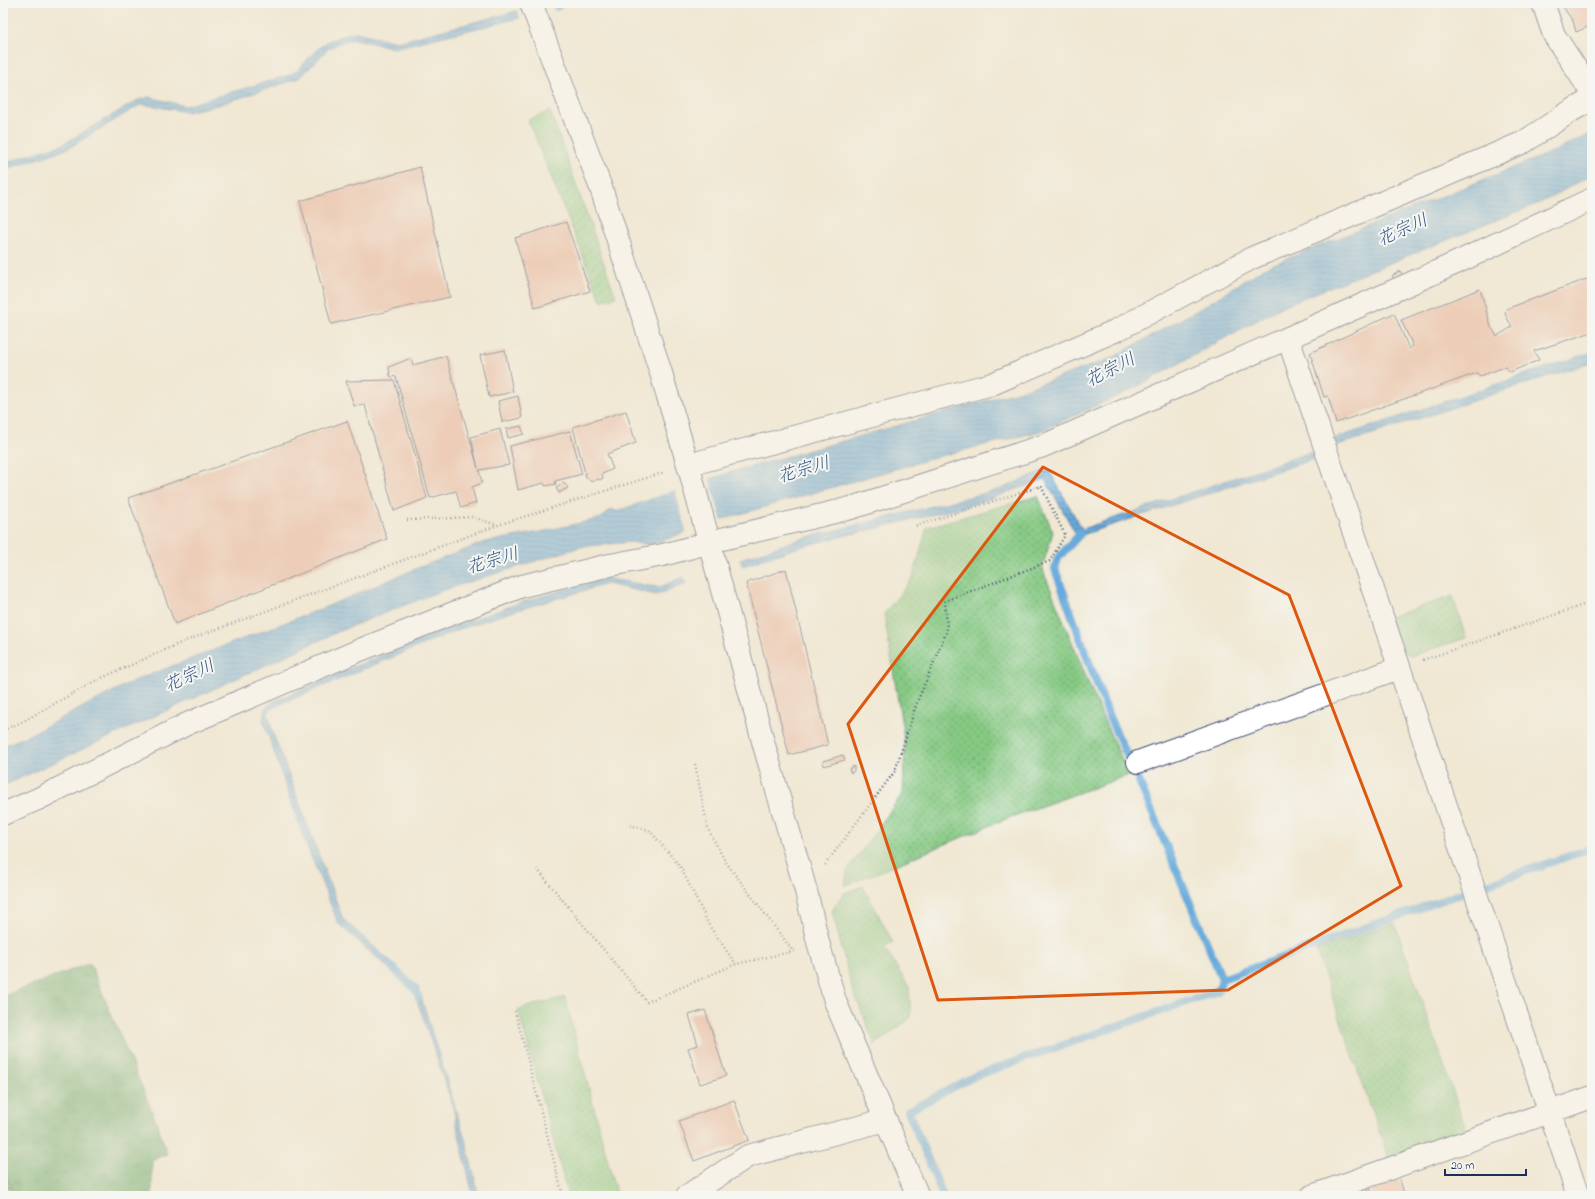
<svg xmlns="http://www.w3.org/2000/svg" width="1595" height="1199" font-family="'Indie Flower','Klee One',sans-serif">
<defs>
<pattern id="grass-dots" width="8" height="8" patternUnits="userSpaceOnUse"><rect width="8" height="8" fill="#86c983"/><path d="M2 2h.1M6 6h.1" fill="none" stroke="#6da46e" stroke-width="1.8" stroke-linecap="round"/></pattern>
<pattern id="forest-crowns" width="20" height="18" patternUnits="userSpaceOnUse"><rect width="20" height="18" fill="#6cad71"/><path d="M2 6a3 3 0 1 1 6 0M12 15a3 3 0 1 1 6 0" fill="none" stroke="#588d60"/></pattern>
<pattern id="garden-furrows" width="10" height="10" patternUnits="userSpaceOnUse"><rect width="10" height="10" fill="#86c983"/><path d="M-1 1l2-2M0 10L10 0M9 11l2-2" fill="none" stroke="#6da46e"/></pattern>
<pattern id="water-rules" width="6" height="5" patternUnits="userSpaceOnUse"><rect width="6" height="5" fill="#67aadb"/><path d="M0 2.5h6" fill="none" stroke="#548bb5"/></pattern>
</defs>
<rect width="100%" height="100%" fill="#f6f6f2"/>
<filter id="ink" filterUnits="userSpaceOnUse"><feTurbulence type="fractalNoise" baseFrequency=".025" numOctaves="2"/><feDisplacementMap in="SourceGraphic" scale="8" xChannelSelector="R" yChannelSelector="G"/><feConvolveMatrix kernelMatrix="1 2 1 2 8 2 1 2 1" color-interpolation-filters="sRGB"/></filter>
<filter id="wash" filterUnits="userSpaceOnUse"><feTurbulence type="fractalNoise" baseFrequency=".012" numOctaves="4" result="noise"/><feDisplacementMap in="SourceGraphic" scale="16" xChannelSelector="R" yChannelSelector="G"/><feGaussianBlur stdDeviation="0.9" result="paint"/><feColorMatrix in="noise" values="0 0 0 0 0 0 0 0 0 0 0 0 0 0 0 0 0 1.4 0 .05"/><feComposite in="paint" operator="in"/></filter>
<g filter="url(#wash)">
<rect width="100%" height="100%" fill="#f0e8d3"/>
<path fill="url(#grass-dots)" stroke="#507c70" d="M1038,496L1053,532L1042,568L1102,716L1129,775L1008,818L845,886L847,871L903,793L905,744L884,614L913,577L927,527Z
M1453,596L1466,638L1411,656L1396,647L1386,618Z
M863,886L893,942L884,947L909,987L911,1018L875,1045L852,988L832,911L843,893Z
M1395,923L1467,1132L1389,1160L1316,950Z
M565,997L617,1196H568L518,1009Z
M3,1170L14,1196H3Z"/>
<path fill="url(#forest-crowns)" stroke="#446e68" d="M90,963L157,1123L167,1154L152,1160V1196H15L3,1167V996Z"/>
<path fill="url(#garden-furrows)" stroke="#507c70" d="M550,111L616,297L601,301L528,120Z"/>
<path fill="url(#water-rules)" stroke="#416c9c" d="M517,11L520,18L394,48L354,39L342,42L328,49L300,78L218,105L187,112L147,105H140L67,149L10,168L3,172V163L63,144L138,100L149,97L185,106L289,75L297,71L315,51L328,41L347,34L357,32L397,42Z
M1592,133V175L1542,202L1283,306L1133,389L1041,431L944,455L713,522L651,545L630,542L580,547L441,591L342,630L3,786V746L29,735L133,681L328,606L420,567L485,542L540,532L602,518L610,509L617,511L718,476L1017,392L1110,359L1201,308L1264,268L1557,150Z
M1592,352V362L1330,448L1327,441Z
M1311,452L1314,459L1085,534L1078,538L1045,479L995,497L960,508L803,546L743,566L740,559L800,539L1001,489L1044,470L1050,472L1082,529Z
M683,577L686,584L656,595L607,584L518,610L460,629L295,698L272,708L268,713L273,733L343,919L402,972L397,976L338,923L304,839L263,720L265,708L270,703L363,663L449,628L522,602L605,578L650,586L660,587Z
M418,987L467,1146L479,1196H473L452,1104L414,991Z"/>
<path fill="#f0e8d3" d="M709,477L722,522L687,534L675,489Z"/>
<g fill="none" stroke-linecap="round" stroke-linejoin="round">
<path stroke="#67aadb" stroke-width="8" d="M557,7L559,6L558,3
M1080,534L1058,558L1055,569L1110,719L1136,774L1222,979
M392,967L416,990L419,998
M943,1196L908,1111L977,1075L1218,991L1222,979L1482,886L1592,848"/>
</g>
<g id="blocks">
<path fill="#e8ae96" d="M1560,3H1592V25L1576,32L1573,21Z
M420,167L450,297L331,324L300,201Z
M566,222L590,291L535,308L515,238Z
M1400,271L1404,277L1396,282L1392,276Z
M1592,277V332L1534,351L1539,360L1510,372L1505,367L1480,376L1477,373L1336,423L1328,396L1324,397L1310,353L1394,313L1409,349L1413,346L1401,320L1480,289L1491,327L1497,336L1512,327L1505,314L1506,309Z
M505,350L513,392L489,397L480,355Z
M446,356L478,468L471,437L500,429L509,465L479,470L482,483L472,487L476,503L461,508L456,491L430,498L396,377L390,376L389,367L411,358L413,365Z
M394,380L427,498L394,511L365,405L354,406L346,381Z
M518,396L522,418L502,422L498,401Z
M626,411L636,443L607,454L613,469L602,474L603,478L600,480L598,479L592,482L586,477L573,427Z
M347,421L387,539L175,624L128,498Z
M521,426L524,434L508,438L506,429Z
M570,431L582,474L555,481L556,484L545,486L544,483L518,490L510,446Z
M564,483L568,488L559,493L556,488Z
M786,569L828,745L789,755L746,583Z
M843,755L845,760L824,766L823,761Z
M854,766V771L851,773L849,769Z
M705,1010L726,1076L700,1084L688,1048L698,1045L689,1015Z
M734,1100L749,1140L694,1161L679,1121Z
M1398,1174L1405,1196H1373L1369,1184Z
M1366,1186L1369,1196H1336Z"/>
</g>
</g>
<g filter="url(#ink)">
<use href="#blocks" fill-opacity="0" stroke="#3b4b70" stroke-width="1"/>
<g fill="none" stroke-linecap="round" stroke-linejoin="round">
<g stroke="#3b4b70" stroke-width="24">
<path id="minor" d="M531,3L601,188L661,373L691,475L764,745L806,891L818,942L835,1001L918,1196
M1543,3L1554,35L1592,93
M1288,338L1578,1196
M688,465L992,384L1117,330L1252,258L1524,142L1571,111L1592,99
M1138,762L1399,668
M3,814L38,799L187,724L360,650L522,586L610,565L663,555L722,539L851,508L1043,446L1288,338L1456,263L1592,199
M687,1196L748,1156L886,1120
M1312,1196L1592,1097"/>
</g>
<path stroke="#3b4b70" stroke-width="2.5" stroke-dasharray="1 3" stroke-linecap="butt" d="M407,520L473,517L497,525
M1423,660L1592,602
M3,730L20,723L95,681L185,641L498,525L665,472
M695,764L708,829L725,861L793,951
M630,825L649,830L680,866L710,927L736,964
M825,865L895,771L916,705L947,630L945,601L1050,561L1065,535L1041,486L915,526
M537,869L647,1002L736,964L795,951
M515,1011L563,1196
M3,1177L11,1196"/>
<use href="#minor" stroke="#fff" stroke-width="22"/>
</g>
</g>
<path d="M0 0H1595V1199H0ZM1043,467L1289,595L1401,886L1228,990L938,1000L848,724Z" fill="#f0e8d3" fill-opacity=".55" fill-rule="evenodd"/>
<path fill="none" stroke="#de5710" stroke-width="3" stroke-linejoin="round" d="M1043,467L1289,595L1401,886L1228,990L938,1000L848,724Z"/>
<g text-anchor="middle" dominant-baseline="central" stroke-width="4" stroke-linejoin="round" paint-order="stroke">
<g font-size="18" font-style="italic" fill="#325484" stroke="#f6f6f2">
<text transform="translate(1403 231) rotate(-24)">花宗川</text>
<text transform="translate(1111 371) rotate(-27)">花宗川</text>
<text transform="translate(804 471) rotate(-16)">花宗川</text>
<text transform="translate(493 562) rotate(-16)">花宗川</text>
<text transform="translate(190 677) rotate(-25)">花宗川</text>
</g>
</g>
<rect width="1595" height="1199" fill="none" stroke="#f6f6f2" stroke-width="16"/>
<path d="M1445 1169v6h81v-6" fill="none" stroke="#1b2f5e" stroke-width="2"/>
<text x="1451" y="1169" font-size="12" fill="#1b2f5e" stroke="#f6f6f2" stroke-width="3" paint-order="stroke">20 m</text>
</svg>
